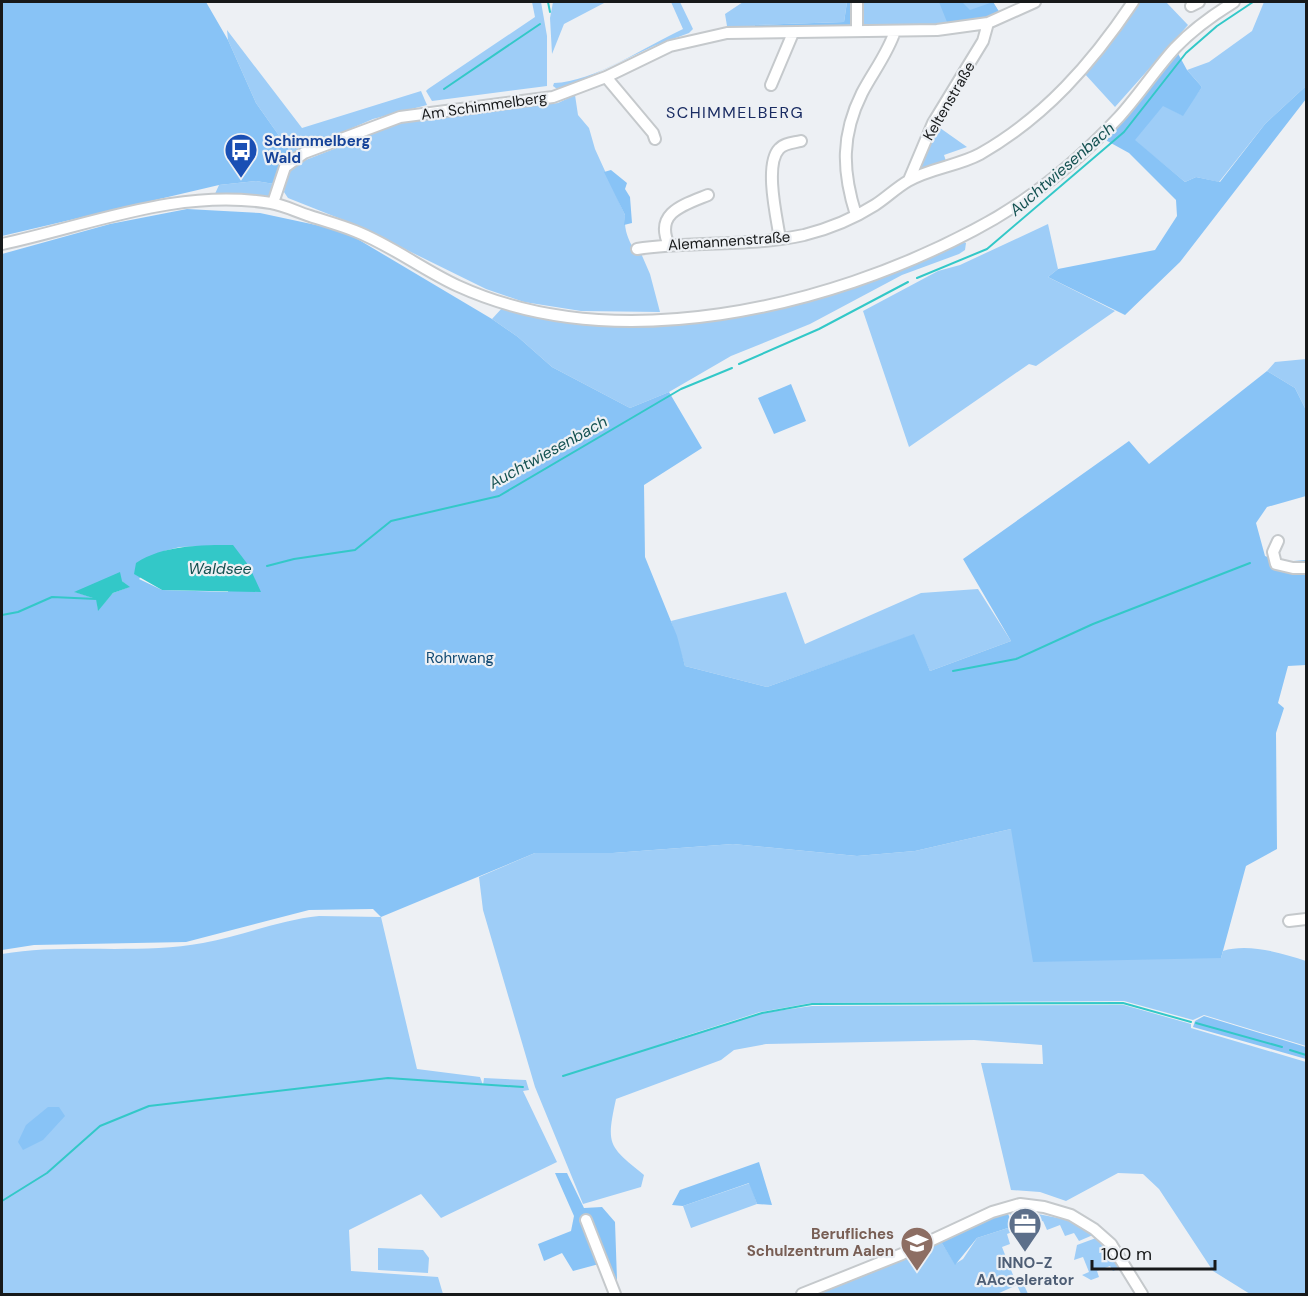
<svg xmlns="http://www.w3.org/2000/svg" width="1308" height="1296" font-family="'DM Sans',sans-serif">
<rect width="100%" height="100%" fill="#edf0f4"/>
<path fill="#9ecdf7" d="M532,2H541L547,36V86L432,101L426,91L428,89L535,17Z
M553,2H606L564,24L552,54L550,18Z
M671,2H680L693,29L689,33L654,46L569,86L557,89L553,86L554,83C594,82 646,46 683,29Z
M743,2H847L844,22L755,25L754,32H728L725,14Z
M859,2H993L1001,15L937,28L858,30Z
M1137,2H1166L1188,25L1115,107L1084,73Z
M1264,2H1306V86L1265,124L1219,182L1196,177L1185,182L1134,140L1163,105L1182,115L1202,87L1187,70L1209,62L1252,31Z
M227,30L302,128L421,91L427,105L373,119L292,154L256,103L228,40Z
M575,95L578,115L589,128L595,149L625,215C624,228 627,238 634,249L640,251L650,274L660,312L581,311L524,302L486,289L356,225L288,198L284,192L288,171L298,163L403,122L558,103Z
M933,123L967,147L944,155L948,167L909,180Z
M256,181L274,184L270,201L214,196L219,185Z
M1048,224L1058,269L1048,277L1115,311L1036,366L1029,364L909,447L863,311L938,271L960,265Z
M961,241L966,243L965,250L959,254L902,275L810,324L731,356L669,392L630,408L552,367L518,337L492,319L503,307L589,323L737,316L811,301L876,280Z
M1306,359V410L1295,388L1267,371L1275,362Z
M978,589L1011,641L930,671L913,635L767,687L685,666L671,621L786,592L805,644L921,593Z
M1011,829L1221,958L1223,951C1248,943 1282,953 1306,961V1046L1204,1015L1193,1020L1124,1001L811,1003L760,1012L660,1044L762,1013L812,1006L1124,1005L1191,1024V1028L1306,1062V1294H1250L1213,1271L1159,1189L1143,1174L1118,1173L1066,1201L1040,1192L1011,1190L981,1063L1043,1064L1042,1045L974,1040L766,1044L734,1050L721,1060L616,1099C606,1145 608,1146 644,1175L641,1187L583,1204L535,1087L483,910L479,877L535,853H613L733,844L857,856L915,851Z
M319,916L381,917L417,1069L480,1077L483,1085L484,1078L526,1080L529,1090L523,1091L557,1162L441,1218L421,1194L349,1230L351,1271L438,1277L443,1294H2V954C68,943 136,955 203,943C242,936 279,920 319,916Z
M750,1183L757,1204L691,1228L683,1206Z
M1023,1211L1068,1220L1093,1235L1079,1241L1074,1233L1065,1236L1060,1225L1047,1230L1043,1221L1020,1228L1009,1213Z
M1011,1227L1012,1232L1007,1234L1010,1244L1002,1247L1015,1280L1021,1278L1028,1294H1021L1017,1285L997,1294H812L940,1240L955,1264L963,1259L977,1238Z
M1096,1238L1120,1268L1113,1271L1110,1266L1097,1271L1099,1277L1091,1280L1082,1275L1089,1272L1083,1257L1074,1260L1077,1245Z
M378,1248L423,1250L429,1258L428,1273L378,1270Z"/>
<path fill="#88c3f6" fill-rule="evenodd" d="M2,2H206L228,40L256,103L292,154L282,166L274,184L256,181L219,185L2,236Z
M847,2H855V30L754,32L755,25L844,22Z
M939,2H962L970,10L993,2L1001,15L949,27Z
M1175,48L1187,70L1202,87L1183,116L1163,106L1135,140L1185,182L1196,177L1220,182L1265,124L1306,86V99L1180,262L1125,315L1048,277L1058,269L1155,250L1177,216L1176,200L1129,153L1100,137Z
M611,170L627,183L625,189L630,197L632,223L624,225L625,215L604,172Z
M187,209L260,213L344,231L492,319L518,337L552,367L630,408L669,392L702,448L644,485L645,557L677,636L685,666L767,687L914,634L930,671L1011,641L963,559L1129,441L1149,464L1267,371L1295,388L1306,410V496L1267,507L1256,523L1265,556L1281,562L1306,560V665L1288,666L1278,703L1284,708L1276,733L1277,849L1246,866L1221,958L1033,962L1011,829L915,851L857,856L733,844L613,853H535L381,917L373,909L309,910L186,942L34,945L2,950V254L110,224ZM233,545L228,592L162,590L139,579L164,551L180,547ZM122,581L129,587L113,593L98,610L97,599L75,592Z
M791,384L806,421L774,434L758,398Z
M1204,1016L1306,1047V1059L1193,1027L1195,1021Z
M48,1107H59L65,1116L43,1140L23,1150L18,1142L26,1125Z
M759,1162L772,1205L757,1204L749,1183L683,1206L672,1205L680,1190Z
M555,1173H567L584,1208L602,1207L615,1222L617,1280L611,1283L599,1264L573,1271L562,1253L544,1261L538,1244L571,1231L574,1216Z
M1007,1212L1014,1226L977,1238L955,1265L940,1240L975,1222Z"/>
<path fill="#33c8c8" d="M233,545L249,566L261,592L162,590L134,574L136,563C163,545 201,545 233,545Z
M120,572L122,581L130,587L113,593L98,611L96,599L74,592Z"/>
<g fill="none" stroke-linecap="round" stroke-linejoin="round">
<path stroke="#33c8c8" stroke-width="2" d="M548,2L550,12
M444,89L540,24
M917,278L987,249L1124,132L1186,53L1217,26L1253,2
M739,364L819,329L908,282
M267,566L294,559L355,550L391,521L499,496L681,389L732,368
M2,615L18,612L52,597L97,599
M953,671L1016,659L1093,624L1250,563
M1196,1023L1282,1047
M1290,1050L1306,1055
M563,1076L762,1013L812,1004L1123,1003L1191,1022
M2,1201L47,1173L100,1126L149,1106L388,1078L523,1087"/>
<g stroke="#c5c9cc" stroke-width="14">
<path id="minor" d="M1191,6L1199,2
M857,31V2
M606,77L653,133L655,139
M771,85L793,33
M909,180L933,123L983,41L988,23
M273,203L285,167L304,153L400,117L553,97L606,77L670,46L727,33L937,30L988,23L1035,2
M856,215C842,171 841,135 862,93C873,72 888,53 895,31
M780,239C777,219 764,165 779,149C784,143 793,143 801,141
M2,244C91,225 177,188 271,203C284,205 297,212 310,216C325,221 340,225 355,231C391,245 423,270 458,286C616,358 827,308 974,230C1028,202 1077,162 1119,117C1139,95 1155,70 1175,48C1193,29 1213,15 1234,2
M669,245C654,213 683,205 708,195
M637,249C692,241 749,247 804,235C828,229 853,219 875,205C886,198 896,188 908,181C930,168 958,166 980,154C1045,117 1092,63 1133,2
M1278,541L1273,552L1276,564L1293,568H1306
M1289,921L1306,919
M586,1220L615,1294
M802,1294L902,1254L992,1212L1020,1204L1044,1207L1071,1215L1094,1229L1111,1244L1142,1294"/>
</g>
<use href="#minor" stroke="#fff" stroke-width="10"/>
</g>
<defs>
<g id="bus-pin" transform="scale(1.725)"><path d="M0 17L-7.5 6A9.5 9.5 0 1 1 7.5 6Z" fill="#1a4fb4" stroke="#edf0f4"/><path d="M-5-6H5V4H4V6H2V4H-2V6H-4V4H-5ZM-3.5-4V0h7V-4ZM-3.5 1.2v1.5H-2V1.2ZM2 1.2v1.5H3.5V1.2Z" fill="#fff"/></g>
<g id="office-pin" transform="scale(1.725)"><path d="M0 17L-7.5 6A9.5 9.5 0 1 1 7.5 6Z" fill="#5c6f8a" stroke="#edf0f4"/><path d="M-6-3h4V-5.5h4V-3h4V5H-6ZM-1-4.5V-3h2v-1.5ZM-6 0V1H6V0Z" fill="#fff"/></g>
<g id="school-pin" transform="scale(1.725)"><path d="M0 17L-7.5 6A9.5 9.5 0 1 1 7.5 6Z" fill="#8d6e63" stroke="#edf0f4"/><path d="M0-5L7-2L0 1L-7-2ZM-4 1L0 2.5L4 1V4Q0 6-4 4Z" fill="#fff"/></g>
</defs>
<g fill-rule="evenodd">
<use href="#bus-pin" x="241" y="150"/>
<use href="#office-pin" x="1025" y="1224"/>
<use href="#school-pin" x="917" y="1243"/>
</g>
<g text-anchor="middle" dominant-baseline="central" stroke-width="4.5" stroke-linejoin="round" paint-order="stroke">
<g font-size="15" fill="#17191a" stroke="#edf0f4">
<text transform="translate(949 101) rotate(-60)">Keltenstraße</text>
<text transform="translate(484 106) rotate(-8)">Am Schimmelberg</text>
<text transform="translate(729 241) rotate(-4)">Alemannenstraße</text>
</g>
<g font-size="15" font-weight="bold" fill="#164399" stroke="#edf0f4" text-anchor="start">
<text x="264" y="141">Schimmelberg<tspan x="264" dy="17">Wald</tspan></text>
</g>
<g font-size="15" fill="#134b74" stroke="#edf0f4">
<text x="460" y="658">Rohrwang</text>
</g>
<g font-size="15" font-weight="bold" fill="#785e54" stroke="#edf0f4" text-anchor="end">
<text x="894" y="1234">Berufliches<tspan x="894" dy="17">Schulzentrum Aalen</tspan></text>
</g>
<g font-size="15" font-weight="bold" fill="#4e5e75" stroke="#edf0f4">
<text x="1025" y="1263">INNO-Z<tspan x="1025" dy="17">AAccelerator</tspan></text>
</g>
<g font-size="16" letter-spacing="1.5" fill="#192b62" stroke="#edf0f4">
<text x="735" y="112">SCHIMMELBERG</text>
</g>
<g font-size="16" font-style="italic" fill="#155252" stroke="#edf0f4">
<text transform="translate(1062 169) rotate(-41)">Auchtwiesenbach</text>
<text transform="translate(548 452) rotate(-29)">Auchtwiesenbach</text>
<text x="220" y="568">Waldsee</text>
</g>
</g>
<rect width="1308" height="1296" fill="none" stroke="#17191a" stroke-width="6"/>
<path d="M1092 1260v9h123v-9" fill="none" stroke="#17191a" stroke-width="3"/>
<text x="1101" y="1260" font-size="18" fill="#17191a" stroke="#edf0f4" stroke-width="4.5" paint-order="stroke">100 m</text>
</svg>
